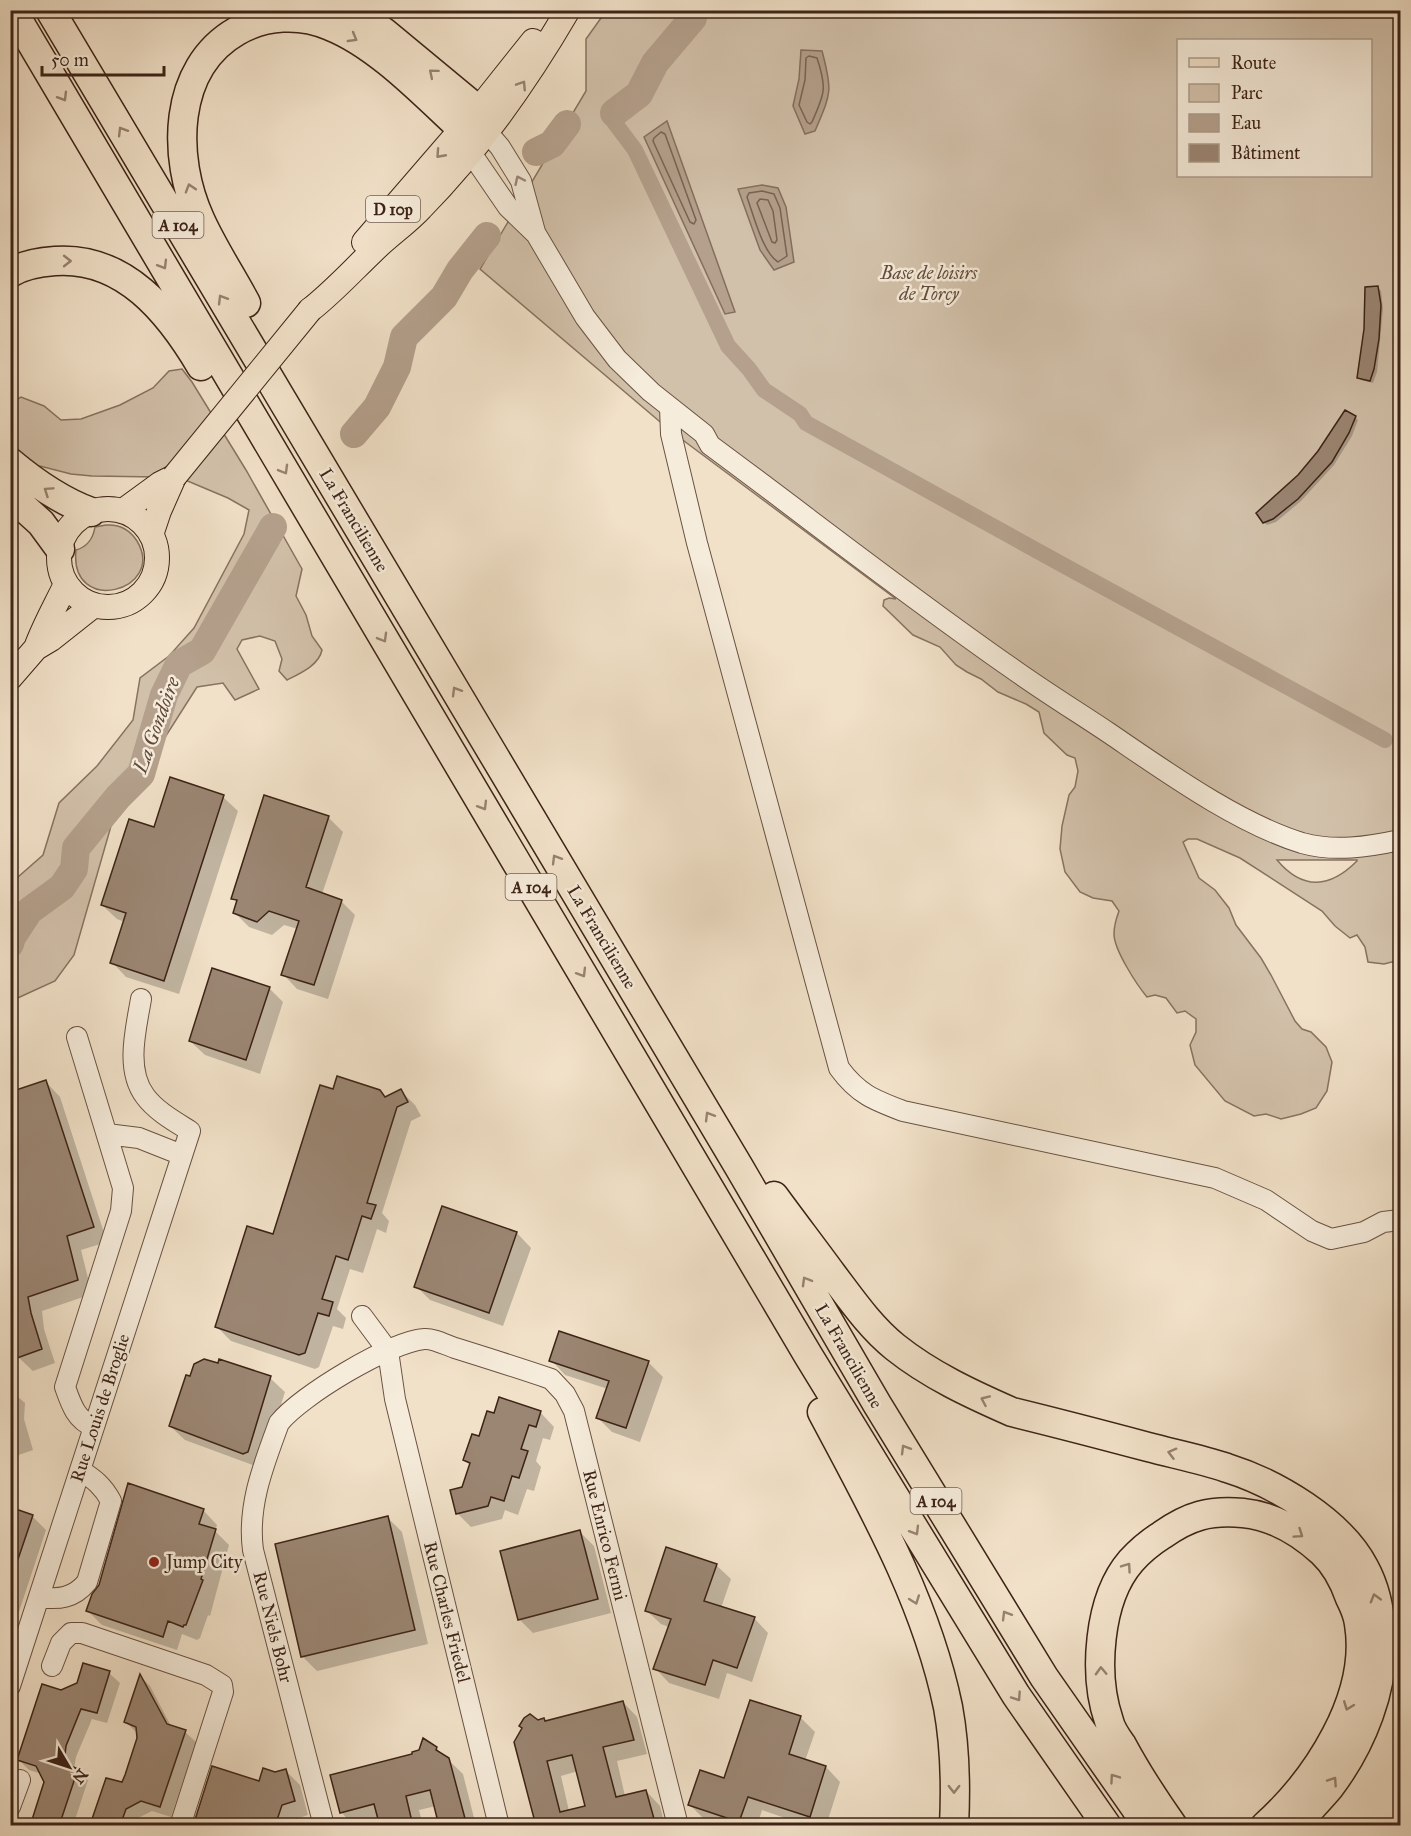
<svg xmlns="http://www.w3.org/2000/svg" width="1411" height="1836" font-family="'IM FELL Great Primer',serif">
<rect width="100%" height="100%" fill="#f1e1c8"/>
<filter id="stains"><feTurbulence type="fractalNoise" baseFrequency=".00333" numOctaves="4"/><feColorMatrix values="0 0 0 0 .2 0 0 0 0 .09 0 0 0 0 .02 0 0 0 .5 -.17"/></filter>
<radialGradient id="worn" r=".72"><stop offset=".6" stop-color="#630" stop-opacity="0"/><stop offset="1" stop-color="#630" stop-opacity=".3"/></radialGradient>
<path fill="#d2c1aa" stroke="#887260" stroke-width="1.5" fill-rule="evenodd" d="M606,11H1400V960L1384,964L1368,962L1365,947L1357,935L1350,938L1335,926L1322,911L1240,858L1197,839H1188L1183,842L1199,878L1215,890L1229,908L1236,925L1261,958L1271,975L1295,1021L1302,1029L1311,1032L1326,1047L1332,1062L1327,1091L1316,1108L1301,1114L1281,1119L1266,1114L1254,1116L1225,1101L1195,1065L1190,1045L1196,1032V1019L1185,1011L1177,1013L1166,998L1155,995L1147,997C1137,985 1114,950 1114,934C1114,926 1116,919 1119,911L1112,901L1093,898L1080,892L1065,872L1060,849L1062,826L1069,795L1075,787L1078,771L1075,758L1067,755L1044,733L1039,712L1026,704L998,692L981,679L967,672L956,665L940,647L913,635L883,606L884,600L889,598L896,599L672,432L480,269L586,91V39ZM1178,40H1370V176H1178ZM1277,860H1357V861C1330,888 1303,891 1277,860Z
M182,369L192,382L246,470L302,569L296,596L306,615L312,636L322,650C319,665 301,673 287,680L279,671L282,659L275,641L260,636L242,640L237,649L259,689L235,700L223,683L197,687L113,819L74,955L55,981L11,1001L10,884L43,855L59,803L97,766L133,720L140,678L169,656L194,628L244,534L249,510L228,498L171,474L158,477L92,476L71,474L40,466L11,490V403L21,397L44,406L61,420L81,419L120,405L153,388L169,371Z
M106,525C119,524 130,530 137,541C167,591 69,617 76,550C87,547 93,539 95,527Z"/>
<path fill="#b4a08c" stroke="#846e5d" stroke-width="1.5" d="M801,50L822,51C833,92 831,93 815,131L805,134L793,106L799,79Z
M667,121L735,312L725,314L644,137Z
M762,185L778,188L786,207L794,262L774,270L760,250L738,189Z"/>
<path fill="#0003" fill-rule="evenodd" d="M1378,288L1381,291L1383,309L1377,372L1373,383L1361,380L1358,377Z
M1355,417L1358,420L1352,436L1334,465L1301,501L1276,522L1267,525L1264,522Z
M223,797L238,811L179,994L126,977L112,962L125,922L117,919L102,905L155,829Z
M328,817L343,832L322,894L341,901L355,915L328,999L297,989L283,974L298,929L284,925L272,935L249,927L235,913L238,903L233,898Z
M269,988L283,1002L260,1074L205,1055L190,1041Z
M46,1082L60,1097L107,1242L81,1250L92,1294L42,1311L44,1329L55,1363L33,1371L18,1357Z
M334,1091L386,1098L401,1091L415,1105L421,1116L411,1121L382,1213L389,1221L386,1233L377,1229L363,1273L350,1269L337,1309L346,1318L343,1329L333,1326L319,1367L315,1369L231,1341L217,1327L274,1236Z
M443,1208L517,1233L531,1248L503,1326L430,1300L416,1286Z
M551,1360L648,1362L663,1377L640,1442L612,1432L598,1418L608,1389L565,1375Z
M220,1361L270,1378L285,1392L262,1466L258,1467L185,1440L170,1426L191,1378L219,1365Z
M10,1390L25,1403L24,1419L33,1450L10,1458Z
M540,1412L554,1427L550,1440L543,1438L536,1461L541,1467L534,1491L527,1489L518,1515L505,1510L502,1519L471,1527L457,1513L471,1466L465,1460L495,1415Z
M10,1509L32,1516L46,1530L10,1639Z
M203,1510L217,1525L215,1531L229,1545L210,1616L208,1615L200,1638L197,1640L182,1634L177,1650L102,1625L88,1611L100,1586Z
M387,1517L402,1532L428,1644L317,1671L303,1657Z
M580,1532L594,1546L611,1613L533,1633L519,1619Z
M716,1565L731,1579L721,1608L754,1618L768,1633L752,1682L727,1673L719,1699L669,1683L655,1668L669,1627L661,1624L646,1610Z
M109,1673L120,1683L107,1723L92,1719L76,1757L74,1769L88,1780L73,1826H31L46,1782L42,1774L29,1770L19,1760L61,1691Z
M141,1677L150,1686L172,1728L185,1732L196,1742L171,1817L152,1811L136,1819L134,1826H102L94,1818L123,1783L139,1738L137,1733L126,1722Z
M623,1702L637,1717L647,1754L617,1761L625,1796L646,1791L660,1806L665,1826H537L538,1722H546ZM578,1771L586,1807L569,1811L561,1776Z
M800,1717L815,1732L805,1761L826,1767L840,1782L826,1826H808L762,1810L757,1826H724L704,1819L690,1805L725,1780Z
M436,1748L463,1774L476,1826H441L436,1806L419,1810L423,1826H381L380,1820L354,1826L341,1812Z
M213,1768L260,1783L275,1774L285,1770L300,1785L308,1815L296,1819L293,1826H193Z"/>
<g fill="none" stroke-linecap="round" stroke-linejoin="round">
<path stroke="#786252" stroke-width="1.5" d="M809,56L817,58C827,88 825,93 812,122L810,124L807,122L799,105L805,80L806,58Z
M661,132L665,134L696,220L694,224L690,222L653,141L654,138Z
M762,191L774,194L780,208L787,256L778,262C763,253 753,214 747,197L749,193Z
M760,199L768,200L773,211L777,240L775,243L772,242L757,203Z"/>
<path stroke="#b4a08c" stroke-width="16" d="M614,113V122L635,150L728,346L749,369L764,390L800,414L806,423L1063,565L1385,740"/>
<path stroke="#b4a08c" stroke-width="28" d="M614,113L639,94L655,63L693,18L694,10
M536,152L552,144L567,124
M354,434L377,407L397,367L404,337L444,297L460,270L487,236
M10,944L12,937L29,911L62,887L74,869L76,848L118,797L141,774L164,695L179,664L202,651L273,527"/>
</g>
<path fill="#9b8673" stroke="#3d2317" stroke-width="1.5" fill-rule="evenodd" d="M1378,286L1381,305L1379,339L1374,369L1370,381L1357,378L1364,329L1365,287Z
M1345,410L1356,416L1349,433L1332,462L1298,499L1273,519L1263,523L1256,513L1298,475L1318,451Z
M170,777L224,795L164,981L110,963L126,913L101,905L129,819L154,827Z
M264,795L329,816L306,887L342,900L314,985L281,975L299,921L269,911L257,922L233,913L237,900L231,899Z
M212,968L270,987L246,1060L189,1041Z
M337,1076L380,1090L385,1097L401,1089L408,1102L397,1107L367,1203L376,1205L371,1219L362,1216L348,1260L336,1256L322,1299L333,1302L329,1316L318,1313L305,1353L299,1355L215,1327L247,1226L273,1234L320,1085L333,1089Z
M46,1080L94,1227L67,1236L78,1280L28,1297L31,1313L42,1349L17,1358L10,1338V1092Z
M442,1206L517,1232L489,1313L414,1287Z
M559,1331L649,1361L626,1428L596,1418L609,1381L549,1361Z
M204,1359L218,1363L219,1359L271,1376L248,1452L243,1454L169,1426L186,1375L190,1376L194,1364Z
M499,1397L541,1411L536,1427L529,1425L521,1449L528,1451L519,1478L512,1476L504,1501L491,1497L488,1506L456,1514L450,1490L462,1487L470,1463L463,1460L472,1434L479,1436L487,1411L494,1413Z
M128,1483L204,1509L199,1524L216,1529L201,1579L203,1580L186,1625H184L183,1627L168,1621L163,1637L86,1611L92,1594L99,1585Z
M10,1507L33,1515L13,1574H10Z
M388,1516L415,1630L301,1657L275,1544Z
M580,1530L598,1599L518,1620L500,1551Z
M666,1547L717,1564L704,1601L755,1617L737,1668L713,1660L705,1685L653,1669L671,1619L645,1611Z
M83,1663L110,1671L97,1713L81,1709L66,1746L64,1763L78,1769L59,1826H30L44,1782L36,1766L17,1760L42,1684L61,1690L77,1683Z
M140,1674L167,1724L186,1730L160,1807L141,1801L126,1809L120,1826H113L92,1819L106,1778L122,1782L125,1775L137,1738L136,1727L124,1722Z
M750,1700L801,1716L789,1754L826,1766L810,1817L748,1797L739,1822L688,1805L700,1770L724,1778Z
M623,1701L634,1740L603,1747L616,1797L646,1790L656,1826H536L514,1742L522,1728L519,1726L524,1718L530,1714L538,1720L544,1718L545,1721ZM572,1755L585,1806L560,1812L547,1761Z
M423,1738L437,1747L436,1750L449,1758L467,1826H439L430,1790L406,1796L413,1826H386L385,1821L379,1823L374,1804L340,1813L330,1775L412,1754V1752L419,1750Z
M212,1766L259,1781L263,1768L275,1772L286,1769L295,1801L282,1805L275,1826H193Z"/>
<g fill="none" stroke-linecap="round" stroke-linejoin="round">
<g stroke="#6a5243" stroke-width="22">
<path id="minor" d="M487,132L500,147L521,181L535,232
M471,153L508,207L536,234L585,317L617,359L651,392L704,434L710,445C810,519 908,596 1010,667C1042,690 1076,711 1109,733C1165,771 1237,823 1302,843C1334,852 1368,847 1400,840
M670,407L671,434L697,543L839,1068C858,1094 874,1100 903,1111L1215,1178L1266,1200L1312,1231L1331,1239L1364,1232L1383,1222L1400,1220
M77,1037L123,1188L121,1211L65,1387C71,1404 76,1420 94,1427
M107,1134L139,1138L182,1155
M362,1316L388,1351L395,1399L499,1826
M39,1597C59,1600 74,1598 87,1582L111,1501C103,1486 94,1479 80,1470
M52,1666L61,1643L71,1633H82L206,1675L222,1685L223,1692L180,1826
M10,1686L190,1131C174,1121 156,1111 145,1096C125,1069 136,1029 141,999
M10,1807L20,1780
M324,1826L253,1550C247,1505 264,1464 279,1423C300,1396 390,1342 424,1339C433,1338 446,1345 455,1348C487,1358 519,1368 551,1379L565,1394L574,1411L678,1826"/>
</g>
<g stroke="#3d2317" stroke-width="26">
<path id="major" d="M364,242L478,110L533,41
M310,310C333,292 352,271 373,251C388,236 406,224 421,208C479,149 526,82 568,10
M59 558a49 49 0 1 1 98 0a49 49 0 1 1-98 0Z
M123,511L160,484L174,477
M151,535L159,511L174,477
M36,648C44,626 56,605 66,584
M10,678L36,648L51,639L94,605"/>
</g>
<g stroke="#3d2317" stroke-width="31">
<path id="highway" d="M12,10L808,1355L1016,1695L1107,1826
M50,10L739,1167L877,1404L1044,1677L1148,1826
M354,10L385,33L478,110
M10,273C23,265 40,262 55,261C124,256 169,312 201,366
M246,303C231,275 213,248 200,219C172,158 172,68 237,31C265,15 300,13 330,26C378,45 424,94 462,129
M10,462C35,483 61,501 91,512
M10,495L41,523L60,549
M774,1196C793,1222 813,1248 832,1274C851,1299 870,1327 895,1347C930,1375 971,1394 1012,1412C1057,1423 1103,1435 1148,1447C1174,1454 1201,1459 1227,1468C1275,1483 1340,1521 1364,1567C1375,1587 1380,1610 1381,1633C1386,1687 1361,1746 1329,1788C1318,1801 1306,1813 1295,1826
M822,1412C872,1506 926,1601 948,1707C955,1745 956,1786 954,1826
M1173,1826C1154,1799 1137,1773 1122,1745C1117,1738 1111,1730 1109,1721C1093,1675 1098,1599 1131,1561C1140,1551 1151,1542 1162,1535C1189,1516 1209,1510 1243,1513C1273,1516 1300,1532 1322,1552C1336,1565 1344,1581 1350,1598C1354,1606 1358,1615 1359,1624C1371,1697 1317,1779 1265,1826"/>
</g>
<use href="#minor" stroke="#f6ecdb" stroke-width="20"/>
<use href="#major" stroke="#f1e1c8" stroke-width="24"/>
<use href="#highway" stroke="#f1e1c8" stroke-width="28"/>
<g stroke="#3d2317" stroke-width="26" stroke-linecap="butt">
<path id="major-bridge" d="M174,477L310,310"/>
</g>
<use href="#major-bridge" stroke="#f1e1c8" stroke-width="24"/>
</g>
<defs><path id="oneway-chevron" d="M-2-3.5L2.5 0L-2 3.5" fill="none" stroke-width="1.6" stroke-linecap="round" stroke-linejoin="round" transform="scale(1.5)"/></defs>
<g stroke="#978270">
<use href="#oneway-chevron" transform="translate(353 38) rotate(30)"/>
<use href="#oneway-chevron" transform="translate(433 73) rotate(-140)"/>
<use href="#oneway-chevron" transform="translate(522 85) rotate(-57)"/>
<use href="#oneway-chevron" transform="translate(63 97) rotate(59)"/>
<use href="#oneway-chevron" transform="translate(122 131) rotate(-121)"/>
<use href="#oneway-chevron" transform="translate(440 154) rotate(132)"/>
<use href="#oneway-chevron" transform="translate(190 188) rotate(-107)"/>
<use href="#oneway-chevron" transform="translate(67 261)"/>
<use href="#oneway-chevron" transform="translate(163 265) rotate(59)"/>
<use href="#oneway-chevron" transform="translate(222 299) rotate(-121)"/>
<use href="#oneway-chevron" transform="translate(284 470) rotate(60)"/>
<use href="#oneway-chevron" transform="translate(48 491) rotate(-146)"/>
<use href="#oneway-chevron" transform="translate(383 638) rotate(60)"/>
<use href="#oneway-chevron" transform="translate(456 691) rotate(-121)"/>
<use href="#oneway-chevron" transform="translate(483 806) rotate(59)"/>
<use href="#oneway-chevron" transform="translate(556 859) rotate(-121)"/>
<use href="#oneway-chevron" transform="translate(582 973) rotate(59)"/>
<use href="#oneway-chevron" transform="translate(709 1116) rotate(-121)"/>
<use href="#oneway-chevron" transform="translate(806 1281) rotate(-120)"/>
<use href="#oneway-chevron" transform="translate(985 1400) rotate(-156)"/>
<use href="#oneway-chevron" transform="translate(905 1449) rotate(-121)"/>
<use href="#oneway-chevron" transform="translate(1172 1453) rotate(-165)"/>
<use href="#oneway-chevron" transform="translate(915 1531) rotate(59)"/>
<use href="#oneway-chevron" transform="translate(1299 1534) rotate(34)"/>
<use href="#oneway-chevron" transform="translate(1127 1567) rotate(-55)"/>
<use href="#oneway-chevron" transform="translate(1375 1598) rotate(-106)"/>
<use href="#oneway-chevron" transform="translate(915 1600) rotate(70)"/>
<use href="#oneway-chevron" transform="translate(1006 1615) rotate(-121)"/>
<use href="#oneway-chevron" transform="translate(1101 1671) rotate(-92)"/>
<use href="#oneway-chevron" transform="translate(1017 1697) rotate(56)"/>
<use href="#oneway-chevron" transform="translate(1348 1706) rotate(111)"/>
<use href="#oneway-chevron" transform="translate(1114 1778) rotate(-125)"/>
<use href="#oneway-chevron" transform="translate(1333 1781) rotate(-56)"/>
<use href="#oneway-chevron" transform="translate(954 1789) rotate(90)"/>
</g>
<use stroke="#9a8879" href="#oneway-chevron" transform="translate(519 180) rotate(-115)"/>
<circle fill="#8f2418" stroke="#f6ecdb" stroke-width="2" cx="154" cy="1562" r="6"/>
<g text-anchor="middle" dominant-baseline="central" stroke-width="5" stroke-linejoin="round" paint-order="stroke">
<g fill="#f6ecdb" stroke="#745f52" stroke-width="1.5">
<rect x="366" y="196" width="54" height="26" rx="4.5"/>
<rect x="152.5" y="212" width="51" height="26" rx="4.5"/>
<rect x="505.5" y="874" width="51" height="26" rx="4.5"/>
<rect x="910.5" y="1488" width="51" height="26" rx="4.5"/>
</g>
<g font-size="16" font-weight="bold" fill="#3d2317">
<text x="393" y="209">D 10p</text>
<text x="178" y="225">A 104</text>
<text x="531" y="887">A 104</text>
<text x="936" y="1501">A 104</text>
</g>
<g font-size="18" font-style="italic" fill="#624a3c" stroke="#f6ecdb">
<text x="929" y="273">Base de loisirs<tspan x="929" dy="21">de Torcy</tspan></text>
</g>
<g font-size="18" fill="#3d2317" stroke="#f6ecdb">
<text transform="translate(354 520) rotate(59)">La Francilienne</text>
<text transform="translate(602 937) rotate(59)">La Francilienne</text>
<text transform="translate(849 1356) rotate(60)">La Francilienne</text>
<text transform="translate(100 1408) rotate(-72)">Rue Louis de Broglie</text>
<text transform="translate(605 1535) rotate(76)">Rue Enrico Fermi</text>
<text transform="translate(447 1612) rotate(76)">Rue Charles Friedel</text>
<text transform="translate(273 1627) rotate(76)">Rue Niels Bohr</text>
</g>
<g font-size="18" fill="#3d2317" stroke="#f6ecdb" text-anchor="start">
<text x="166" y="1562">Jump City</text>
</g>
<g font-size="20" font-style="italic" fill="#61483a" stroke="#f6ecdb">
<text transform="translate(156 725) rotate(-70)">La Gondoire</text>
</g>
</g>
<rect width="1411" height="1836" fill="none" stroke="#f1e1c8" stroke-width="36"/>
<rect x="12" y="12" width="1387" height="1812" fill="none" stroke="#3d2317" stroke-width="3"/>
<rect x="18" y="18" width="1375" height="1800" fill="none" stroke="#3d2317" stroke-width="1.5"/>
<rect x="1177" y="39" width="195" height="138" fill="#f6ecdb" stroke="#ac9c8d" stroke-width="1.5"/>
<rect x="1189" y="58" width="30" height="9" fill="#f1e1c8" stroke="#ac9c8d" stroke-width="1.5"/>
<text x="1231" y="69" font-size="18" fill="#3d2317">Route</text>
<rect x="1189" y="84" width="30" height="18" fill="#d2c1aa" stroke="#ac9c8d" stroke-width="1.5"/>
<text x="1231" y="99" font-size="18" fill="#3d2317">Parc</text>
<rect x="1189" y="114" width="30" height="18" fill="#b4a08c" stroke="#ac9c8d" stroke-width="1.5"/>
<text x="1231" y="129" font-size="18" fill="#3d2317">Eau</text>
<rect x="1189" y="144" width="30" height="18" fill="#9b8673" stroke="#ac9c8d" stroke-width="1.5"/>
<text x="1231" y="159" font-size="18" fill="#3d2317">Bâtiment</text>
<g transform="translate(69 1767) rotate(129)" stroke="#f6ecdb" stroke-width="4.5" paint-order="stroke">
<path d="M0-4.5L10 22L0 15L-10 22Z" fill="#3d2317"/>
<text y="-9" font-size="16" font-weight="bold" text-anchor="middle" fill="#3d2317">N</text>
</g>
<path d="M42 66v9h122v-9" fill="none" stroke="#3d2317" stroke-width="3"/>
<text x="51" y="66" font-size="18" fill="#3d2317" stroke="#f6ecdb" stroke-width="4.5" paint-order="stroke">50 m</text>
<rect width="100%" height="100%" filter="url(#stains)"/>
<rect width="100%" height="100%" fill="url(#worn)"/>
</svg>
